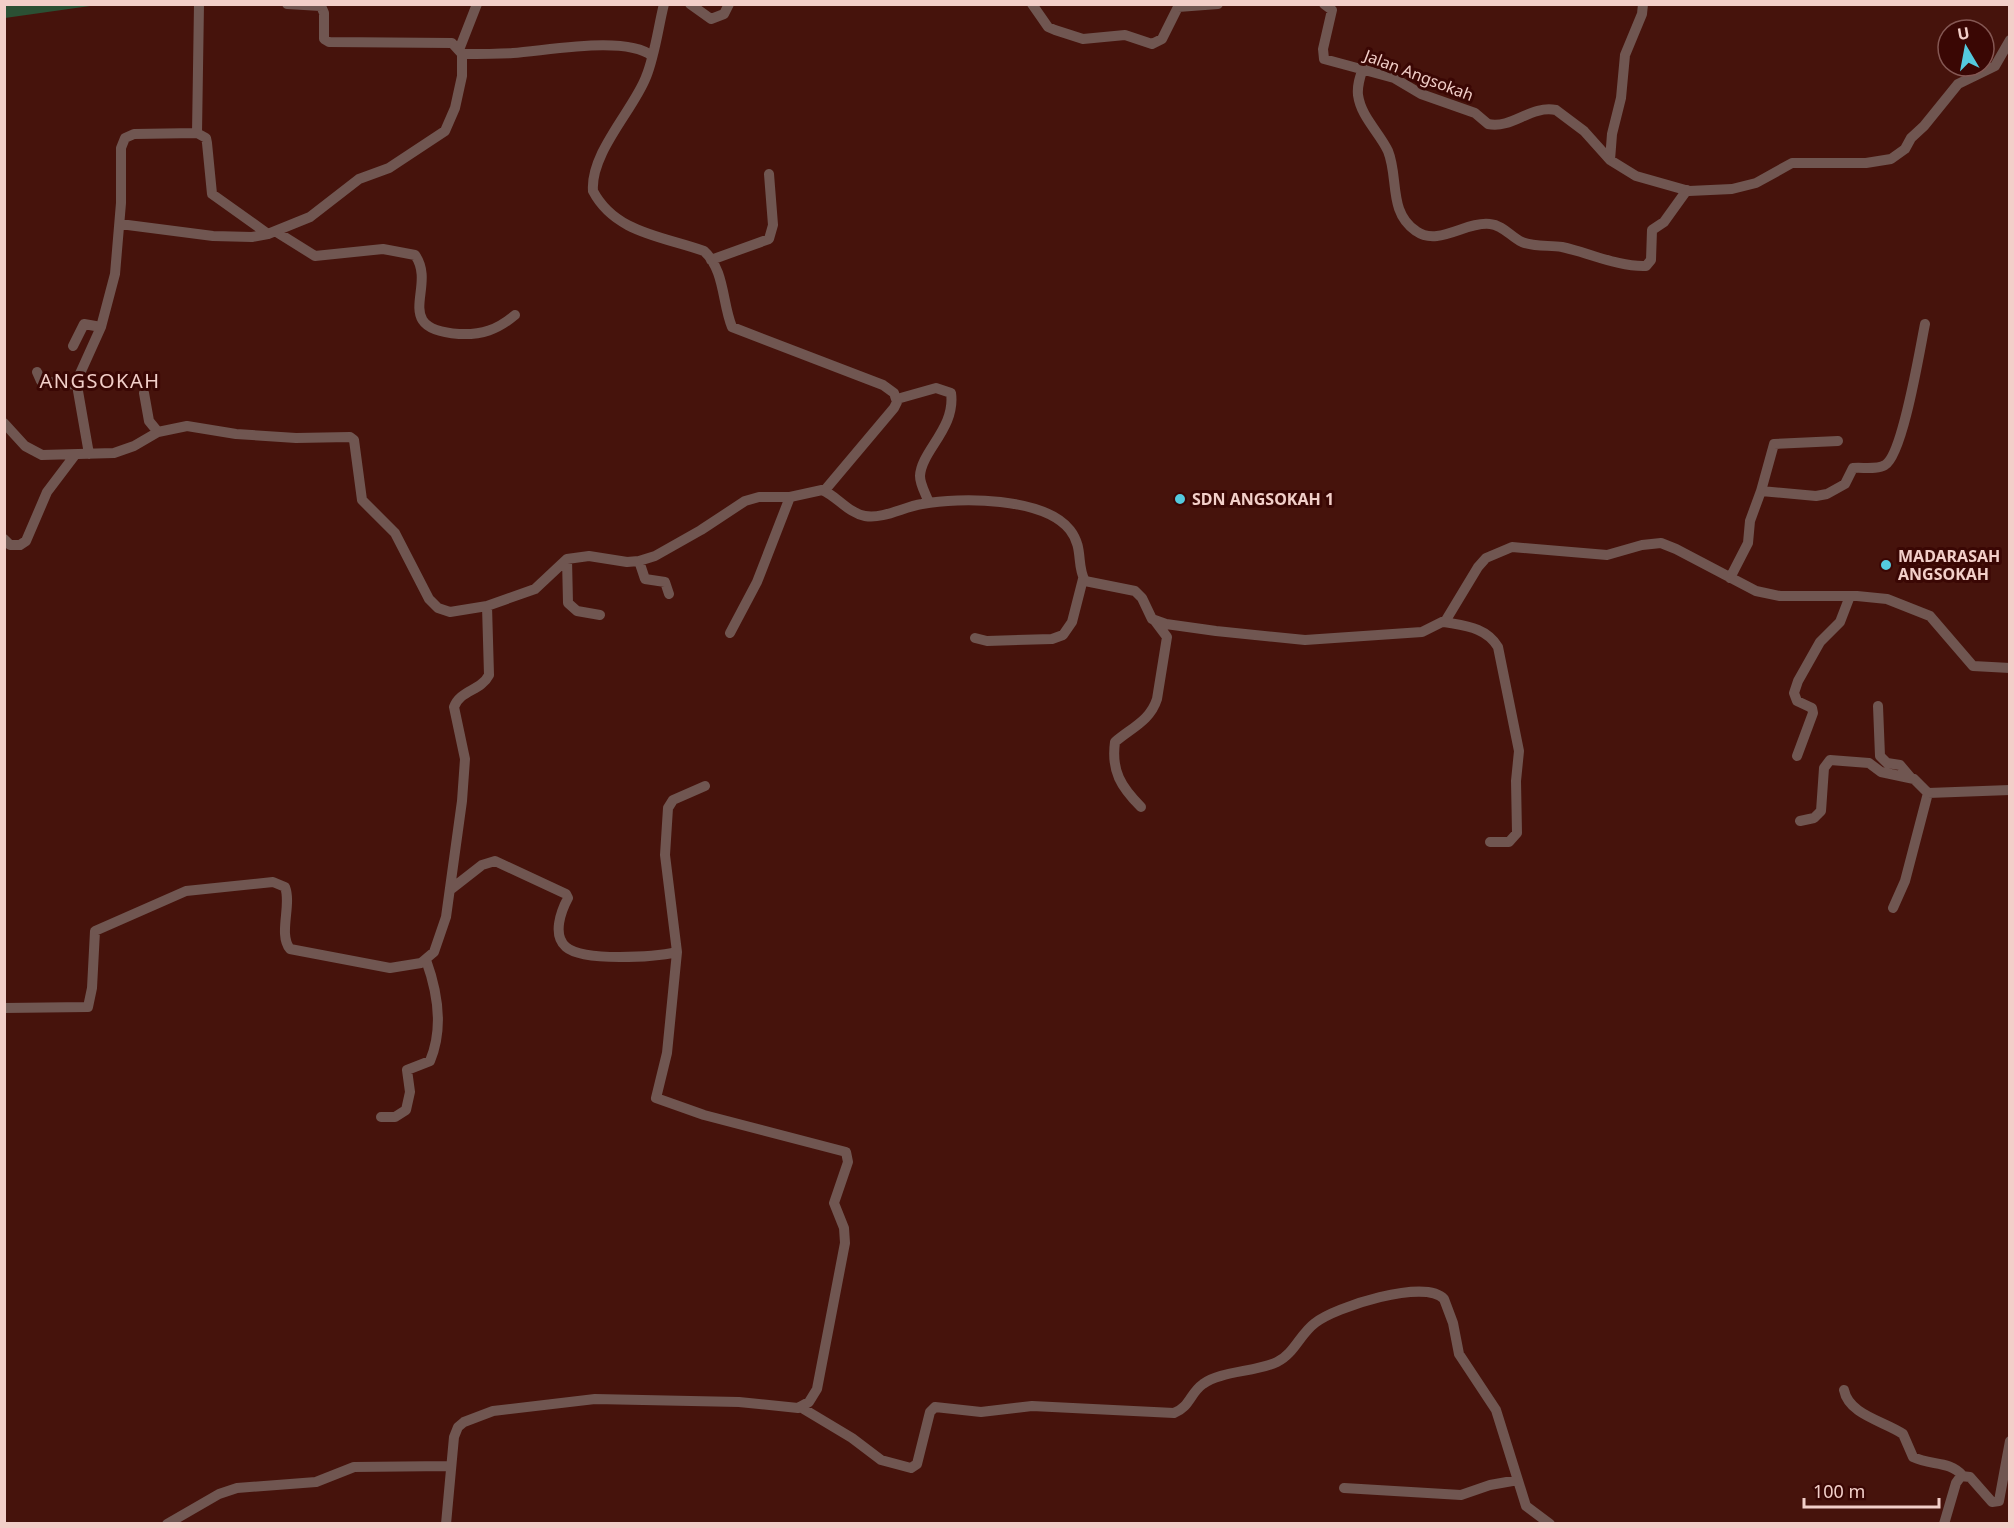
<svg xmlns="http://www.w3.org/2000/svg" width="2014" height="1528" font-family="'Noto Sans',sans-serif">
<rect width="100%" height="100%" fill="#46130c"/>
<path fill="#2b5034" d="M5,4H97V5L5,18Z"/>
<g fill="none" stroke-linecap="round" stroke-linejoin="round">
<path stroke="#705651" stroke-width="10" d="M287,4L321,6L324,13V39L329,42L452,43L462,54
M664,4C658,28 655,55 646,77C634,109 590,153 593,191C615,233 662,236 704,251C725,270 722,303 732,327L883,385L894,393L897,402L894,408L825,490
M690,4L711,19L724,14L729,4
M1032,4L1048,27L1055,30L1083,39L1125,35L1152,44L1162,39L1178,7L1218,4
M1324,4L1332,10L1323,49L1324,59L1394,78L1421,94L1475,113L1488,124C1513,129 1530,105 1556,110L1584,131L1610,160L1636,176L1689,191L1732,189L1756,183L1792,163H1866L1891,159L1905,149L1911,138L1924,126L1958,84L1995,66L2010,40
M459,50L477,4
M1363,68C1360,77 1357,85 1358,95C1361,117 1379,132 1388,151C1399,178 1388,212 1416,231C1438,247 1466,221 1490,224C1503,225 1511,237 1522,242C1535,247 1549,245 1562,247C1590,253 1618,267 1646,266L1651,260L1652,230L1664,222L1687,190
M197,133L206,138L207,143L212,194L268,234
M1610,160L1612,134L1621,98L1625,55L1642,14L1643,4
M120,224L213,236L252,237L268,234L310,217L359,179L389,168L445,131L455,108L462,76V54C479,54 496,54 513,53C546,51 626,35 652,56
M275,231L315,256L383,249L415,255C438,287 389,329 459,334C482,335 497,330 515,315
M711,260L769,239L773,225L769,174
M73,346L84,324L101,327
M37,372L41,381L78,385
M144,393L149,421L158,432
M897,399L936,388L951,393C956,428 921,451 920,476C920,485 926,494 929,503
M4,423L25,446L42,455L114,453L134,446L158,432L187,426L236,434L296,438L350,437L354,440L362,500L395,533L429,599L438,608L450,612L487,606L535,589L567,559L589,556L627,562L639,561L655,556L701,530L745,501L759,497H790L822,490C837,496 848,513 865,516C884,519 903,507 922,504C960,497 1044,497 1070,530C1084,548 1076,565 1085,581L1135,591L1142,598L1152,619L1166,624L1216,631L1305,640L1422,632L1446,620L1478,567L1486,558L1512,547L1607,555L1642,545L1661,543L1676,549L1756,591L1780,596H1857L1887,599L1930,616L1973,666L2010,668
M89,454L78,391V378L101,327L115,274L121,203V148L125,138L134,134L197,133L199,4
M1761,491L1774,444L1838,441
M4,539L10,545H20L26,541L47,492L75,455
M567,559L568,603L577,611L600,615
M639,561L645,579L665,582L669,594
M1730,578L1748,543L1750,521L1761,491L1816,496L1827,494L1845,484L1853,468C1862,467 1877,470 1885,465C1903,455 1920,348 1925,324
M1444,622C1465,626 1486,627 1498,647L1519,751L1516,781L1517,833L1509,842H1490
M730,633L757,582L790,497
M975,638L987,641L1052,639L1063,635L1072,622L1083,579
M1878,706L1880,756L1887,763L1900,765L1911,778
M1797,756L1813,713L1812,708L1797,701L1794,693L1798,681L1820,642L1840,622L1850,596
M1141,807C1121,787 1111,771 1115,742C1131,728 1150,721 1157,699L1167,637L1155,621
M1800,821L1814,818L1821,811L1824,768L1830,760L1869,763L1881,772L1914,779L1928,793
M450,890L482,865L495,861L566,894L568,898C561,911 552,935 566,947C583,962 655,957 677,952
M1893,908L1905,881L1928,793L2010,790
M4,1008L88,1007L92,988L95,931L186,891L273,882L285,887C292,905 278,934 290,949L390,968L421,963L434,952L446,917L462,801L465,759L454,707C460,690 481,691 489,675L487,606
M381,1117H395L406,1110L410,1092L407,1070L430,1061C444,1028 438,993 426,960
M1844,1390C1849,1415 1884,1421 1903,1434L1913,1457C1931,1466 1949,1460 1963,1476
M802,1408L852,1438L881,1460L911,1468L917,1464L930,1412L935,1407L981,1412L1032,1406L1174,1413C1190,1407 1190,1393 1203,1384C1220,1371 1256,1372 1277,1362C1294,1354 1300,1334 1315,1323C1334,1307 1426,1278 1444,1299L1453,1323L1459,1354L1496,1410L1526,1506L1550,1524
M1344,1488L1461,1495L1490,1485L1518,1480
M167,1524L219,1494L237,1488L316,1482L354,1467L450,1466
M446,1524L454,1437L458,1427L464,1422L493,1411L595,1399L739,1402L798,1408L809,1402L817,1389L845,1243L844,1228L834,1203L848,1162L846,1152L704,1115L656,1098L667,1053L677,952L665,855L668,808L673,800L705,786
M1944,1524L1956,1483L1961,1476L1970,1477L1992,1502L1999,1501L2010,1441"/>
</g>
<g fill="#54cade" stroke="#3a0704" stroke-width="2">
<circle cx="1180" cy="499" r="6"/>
<circle cx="1886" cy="565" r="6"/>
</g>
<g text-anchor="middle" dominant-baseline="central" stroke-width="6" stroke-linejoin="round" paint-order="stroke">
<g font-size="16" fill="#f2cfc9" stroke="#3a0704">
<text transform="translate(1419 75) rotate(21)">Jalan Angsokah</text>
</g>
<g font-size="16" font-weight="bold" fill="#f2cfc9" stroke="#3a0704" text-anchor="start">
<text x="1192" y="499">SDN ANGSOKAH 1</text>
<text x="1898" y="556">MADARASAH<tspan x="1898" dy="18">ANGSOKAH</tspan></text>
</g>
<g font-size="20" letter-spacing="1.5" fill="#f2cfc9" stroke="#3a0704">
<text x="100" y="380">ANGSOKAH</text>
</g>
</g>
<rect width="2014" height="1528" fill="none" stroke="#f2cfc9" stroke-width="12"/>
<g transform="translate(1966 48) rotate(350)"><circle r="28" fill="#3a0704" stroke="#845753" stroke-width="1.5"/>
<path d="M0-4.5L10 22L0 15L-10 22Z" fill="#54cade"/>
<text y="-9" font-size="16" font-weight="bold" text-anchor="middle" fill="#f2cfc9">U</text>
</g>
<path d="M1804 1498v9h135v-9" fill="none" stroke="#f2cfc9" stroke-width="3"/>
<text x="1813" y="1498" font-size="18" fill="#f2cfc9" stroke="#3a0704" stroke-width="4.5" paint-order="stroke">100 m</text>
</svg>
